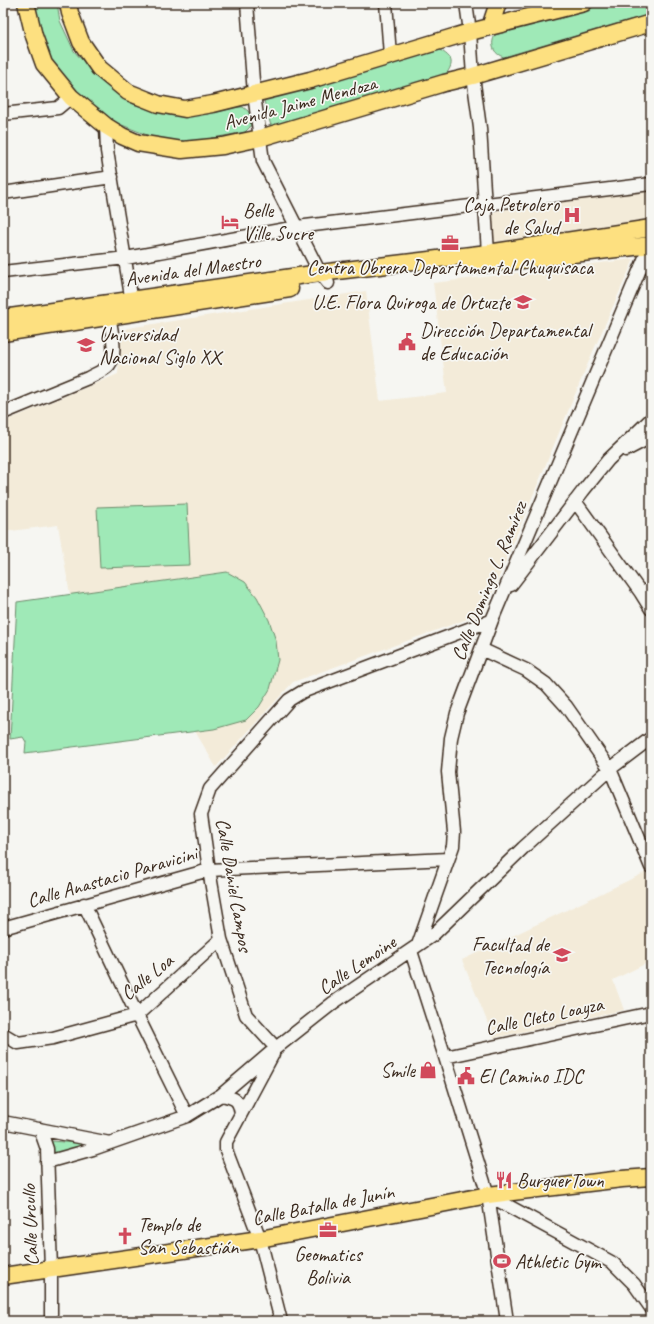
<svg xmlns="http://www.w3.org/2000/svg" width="654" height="1324" font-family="Caveat,sans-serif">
<rect width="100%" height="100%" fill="#f6f6f2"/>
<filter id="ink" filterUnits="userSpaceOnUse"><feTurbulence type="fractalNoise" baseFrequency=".025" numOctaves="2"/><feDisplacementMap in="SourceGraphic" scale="8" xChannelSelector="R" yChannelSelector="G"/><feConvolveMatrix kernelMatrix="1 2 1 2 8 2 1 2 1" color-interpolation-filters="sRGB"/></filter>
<g filter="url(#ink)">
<path fill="#f3ebd9" d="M651,189V224L500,247L491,239L488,219L496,211Z
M634,259L591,356L484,613L293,682L216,767L195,731L215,729L259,707L270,689L278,660L276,641L269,620L257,597L227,572L70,595L58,525L3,532V422L118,374L120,336L128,328L366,291L380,401L447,393L433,283Z
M646,872L651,883V936L646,939L651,949V961L613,980L624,1010L494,1038L462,960Z"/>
<path fill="#9fe9b7" stroke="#6d8a6a" d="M33,3H57L60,21L74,51L102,82L133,104L169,115L209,114L237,107H243L248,111L252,119L250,127L245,132L192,142L157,139L117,123L82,98L53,63L34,18Z
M607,3H651V15L629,20L504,57C493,54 490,44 495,35Z
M440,50C457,60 452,66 442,80L271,126L264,101L266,99Z
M187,504L190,565L100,568L97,507Z
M227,572L245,582L257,597L269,620L276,641L278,660L270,689L259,707L246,720L214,729L25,753L26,742L23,737L10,739L17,602Z
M50,1141L91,1144L53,1157Z"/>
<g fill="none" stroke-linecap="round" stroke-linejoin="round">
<g stroke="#3b2a1e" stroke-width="15">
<path id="minor" d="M247,3L254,94L263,161L320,273L328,283
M386,3L390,55
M466,3L470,32L473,76L480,128L488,253
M3,114L58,108L71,97
M106,126L107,151L133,308
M3,193L112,177
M3,272L126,258L297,227L651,184
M3,413L88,378C95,374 104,371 109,365C118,354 111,328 109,316
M626,450L651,437
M575,501L641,593L651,589
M511,585L583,491L608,460L651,419
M641,593L651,609
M481,649L526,670L546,684L566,706L610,769L651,867
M84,904L137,1015L187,1116
M3,928L209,870L448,859
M418,945L453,846L454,832L448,772L451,738L457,713L492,620L651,243
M411,951L445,1057L488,1195L507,1321
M3,1034L18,1043L53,1038L137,1015L221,939
M276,1048L246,1015L221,939L209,870L201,814L210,789L289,700L302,692L492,620
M273,1054L226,1142V1150L260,1239L281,1321
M445,1057L651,1013
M221,1095C235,1098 239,1099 241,1114
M3,1122L110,1143
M40,1129L47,1149L51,1270V1321
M47,1162L93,1149L187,1116L221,1095L276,1048L333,1003L433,935L523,848L610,769L651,738
M488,1195L613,1263L634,1284L651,1308"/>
</g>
<g stroke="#3b2a1e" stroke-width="19">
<path id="major" d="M26,3L34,36L44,64L71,97L106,126L122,136L138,143L182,150L223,146L260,138L444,83L473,76L651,23
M68,3L70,13L81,42L99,68L128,92L158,104L185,109L213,104L310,80L470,32L584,3
M490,27L498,3
M470,266L651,245
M3,318L320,273L488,253L651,228
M3,333L290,289
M3,1276L260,1239L488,1195L622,1179L651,1177"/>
</g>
<use href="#minor" stroke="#f6f6f2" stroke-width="12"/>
<use href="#major" stroke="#fde080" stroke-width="16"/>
</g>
</g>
<defs>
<g id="hospital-bare" transform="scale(1.38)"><path d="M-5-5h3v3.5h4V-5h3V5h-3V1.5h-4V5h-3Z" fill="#d1495b" stroke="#f6f6f2" stroke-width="2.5" paint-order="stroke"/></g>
<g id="hotel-bare" transform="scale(1.38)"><path d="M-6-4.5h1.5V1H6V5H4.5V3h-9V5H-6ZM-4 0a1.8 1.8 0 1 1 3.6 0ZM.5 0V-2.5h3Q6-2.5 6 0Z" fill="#d1495b" stroke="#f6f6f2" stroke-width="2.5" paint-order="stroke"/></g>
<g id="office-bare" transform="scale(1.38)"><path d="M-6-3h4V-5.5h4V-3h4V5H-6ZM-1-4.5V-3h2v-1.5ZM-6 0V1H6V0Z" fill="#d1495b" stroke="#f6f6f2" stroke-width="2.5" paint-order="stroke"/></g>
<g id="school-bare" transform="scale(1.38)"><path d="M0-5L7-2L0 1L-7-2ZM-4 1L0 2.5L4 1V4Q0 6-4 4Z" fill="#d1495b" stroke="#f6f6f2" stroke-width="2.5" paint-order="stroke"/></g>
<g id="civic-bare" transform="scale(1.38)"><path d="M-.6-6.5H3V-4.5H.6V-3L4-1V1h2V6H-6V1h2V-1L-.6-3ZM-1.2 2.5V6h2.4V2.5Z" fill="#d1495b" stroke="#f6f6f2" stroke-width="2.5" paint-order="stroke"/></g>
<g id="university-bare" transform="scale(1.38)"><path d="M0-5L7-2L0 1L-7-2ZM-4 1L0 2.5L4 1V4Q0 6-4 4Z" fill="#d1495b" stroke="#f6f6f2" stroke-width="2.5" paint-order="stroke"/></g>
<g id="shop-bare" transform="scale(1.38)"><path d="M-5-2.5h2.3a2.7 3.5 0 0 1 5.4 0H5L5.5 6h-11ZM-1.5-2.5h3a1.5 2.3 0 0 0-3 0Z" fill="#d1495b" stroke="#f6f6f2" stroke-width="2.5" paint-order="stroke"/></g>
<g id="restaurant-bare" transform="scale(1.38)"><path d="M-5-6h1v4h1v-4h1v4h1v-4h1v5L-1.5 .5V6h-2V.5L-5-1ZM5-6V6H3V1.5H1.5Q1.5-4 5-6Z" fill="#d1495b" stroke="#f6f6f2" stroke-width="2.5" paint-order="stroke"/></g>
<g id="church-bare" transform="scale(1.38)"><path d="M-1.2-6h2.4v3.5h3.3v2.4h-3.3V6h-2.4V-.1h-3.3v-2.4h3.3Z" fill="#d1495b" stroke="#f6f6f2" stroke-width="2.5" paint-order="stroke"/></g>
<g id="stadium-bare" transform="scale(1.38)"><path d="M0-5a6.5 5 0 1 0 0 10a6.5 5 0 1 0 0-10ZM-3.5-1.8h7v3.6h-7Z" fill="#d1495b" stroke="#f6f6f2" stroke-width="2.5" paint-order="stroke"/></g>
</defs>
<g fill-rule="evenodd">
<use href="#hospital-bare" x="572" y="215"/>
<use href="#hotel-bare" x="230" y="222"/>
<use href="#office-bare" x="450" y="243"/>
<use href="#school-bare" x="523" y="302"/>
<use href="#civic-bare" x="407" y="342"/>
<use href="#university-bare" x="86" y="345"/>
<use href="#university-bare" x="562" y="955"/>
<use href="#shop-bare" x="428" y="1070"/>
<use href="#civic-bare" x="466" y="1076"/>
<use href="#restaurant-bare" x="504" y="1180"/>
<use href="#office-bare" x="328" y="1230"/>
<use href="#church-bare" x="125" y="1236"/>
<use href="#stadium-bare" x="502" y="1261"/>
</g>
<g text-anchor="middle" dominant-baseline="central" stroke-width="3.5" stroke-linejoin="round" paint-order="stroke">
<g font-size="20" fill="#3b2a1e" stroke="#f6f6f2">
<text transform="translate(300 103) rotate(-15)">Avenida Jaime Mendoza</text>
<text transform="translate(193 270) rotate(-8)">Avenida del Maestro</text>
<text transform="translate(489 581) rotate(-68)">Calle Domingo L. Ramírez</text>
<text transform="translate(112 877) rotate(-16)">Calle Anastacio Paravicini</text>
<text transform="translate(234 885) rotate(80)">Calle Daniel Campos</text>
<text transform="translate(357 965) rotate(-34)">Calle Lemoine</text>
<text transform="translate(147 977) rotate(-39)">Calle Loa</text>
<text transform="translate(544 1016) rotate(-12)">Calle Cleto Loayza</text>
<text transform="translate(323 1205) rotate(-11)">Calle Batalla de Junín</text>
<text transform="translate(30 1225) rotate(-92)">Calle Urcullo</text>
</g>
<g font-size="20" fill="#3b2a1e" stroke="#f6f6f2" text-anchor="start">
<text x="559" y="204" text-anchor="end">Caja Petrolero<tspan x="559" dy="23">de Salud</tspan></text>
<text x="243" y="210">Belle<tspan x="243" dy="23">Ville Sucre</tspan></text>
<text x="450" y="267" text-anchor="middle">Centra Obrera Departamental Chuquisaca</text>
<text x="510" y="302" text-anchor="end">U.E. Flora Quiroga de Ortuzte</text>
<text x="420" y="330">Dirección Departamental<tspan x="420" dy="23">de Educación</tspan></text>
<text x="99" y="334">Universidad<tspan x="99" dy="23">Nacional Siglo XX</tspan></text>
<text x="549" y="944" text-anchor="end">Facultad de<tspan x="549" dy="23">Tecnología</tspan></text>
<text x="415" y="1070" text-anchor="end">Smile</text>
<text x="479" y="1076">El Camino IDC</text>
<text x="517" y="1180">BurguerTown</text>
<text x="138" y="1224">Templo de<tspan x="138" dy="23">San Sebastián</tspan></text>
<text x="328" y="1254" text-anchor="middle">Geomatics<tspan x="328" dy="23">Bolivia</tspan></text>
<text x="515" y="1261">Athletic Gym</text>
</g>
</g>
<rect width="654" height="1324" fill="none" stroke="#f6f6f2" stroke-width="16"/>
<rect x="8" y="8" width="638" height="1308" fill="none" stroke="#3b2a1e" stroke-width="1.5" filter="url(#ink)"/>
</svg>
